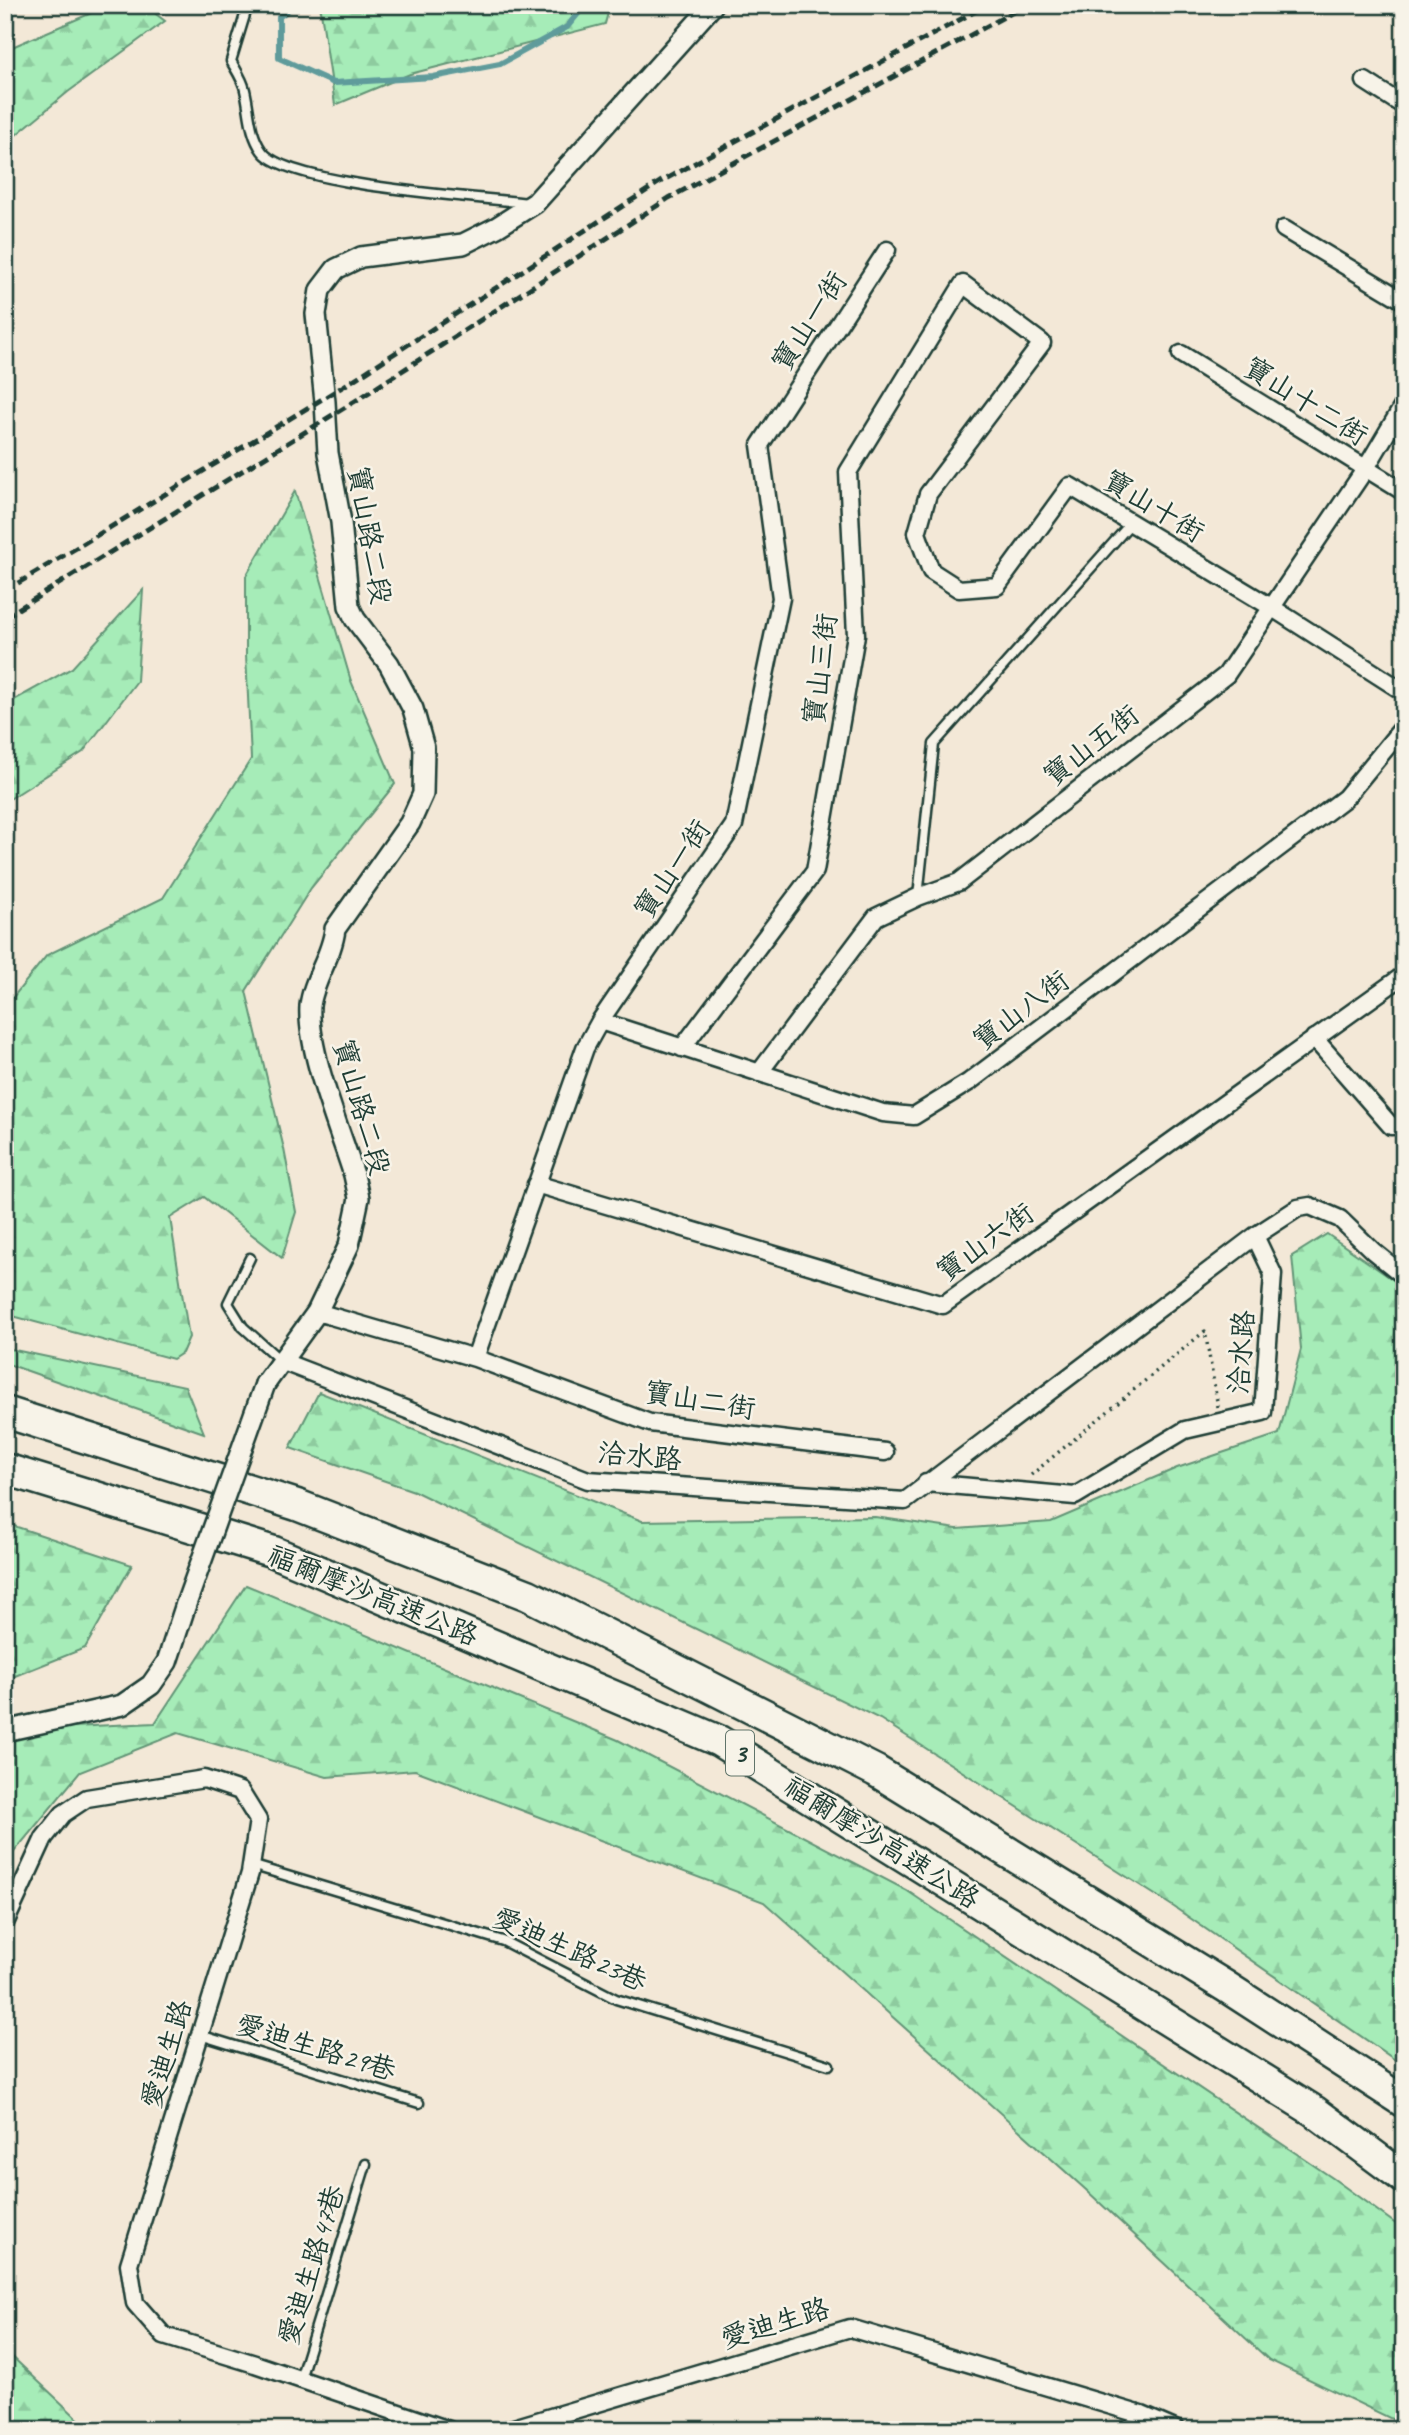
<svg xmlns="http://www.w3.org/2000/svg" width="1409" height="2435" font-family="Caveat,'LXGW WenKai TC',sans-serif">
<defs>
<pattern id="forest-firs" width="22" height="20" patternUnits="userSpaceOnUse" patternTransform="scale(1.75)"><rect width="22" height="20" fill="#a6ecb8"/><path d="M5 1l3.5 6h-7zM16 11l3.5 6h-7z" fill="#8ecb9f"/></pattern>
</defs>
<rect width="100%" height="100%" fill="#f3e8d7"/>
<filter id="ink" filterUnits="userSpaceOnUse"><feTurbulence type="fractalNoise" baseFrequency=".0143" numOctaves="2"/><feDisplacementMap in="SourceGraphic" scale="14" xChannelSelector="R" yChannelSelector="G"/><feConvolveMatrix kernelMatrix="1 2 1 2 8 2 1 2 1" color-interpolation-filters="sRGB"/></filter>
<g filter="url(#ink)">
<path fill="url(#forest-firs)" stroke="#629476" stroke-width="2" d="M110,5H144L165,21L68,92L5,144V50Z
M320,5H610L605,24L410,74L335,105Z
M295,491L351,681L395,784L311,888L246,991L284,1149L296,1212L282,1258L204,1197L170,1218L189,1337L182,1353L173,1359L5,1314V1007L47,955L163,898L251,759L246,655V576Z
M143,590L137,681L83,752L5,802V705L72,668Z
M1327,1234L1395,1281L1404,1291V2066L1174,1907L880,1719L414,1491L290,1448L319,1392L642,1521L875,1517L957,1529L1051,1522L1177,1468L1279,1434L1301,1349L1292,1256Z
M5,1348L185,1386L204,1433L5,1363Z
M5,1523L132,1565L85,1648L5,1680Z
M246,1585L618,1740L906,1890L1334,2179L1404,2230V2425L1269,2360L1085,2189L764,1902L415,1770L327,1777L178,1733L80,1772L5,1863V1735L8,1730L155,1723Z
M5,2350L90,2430H5Z"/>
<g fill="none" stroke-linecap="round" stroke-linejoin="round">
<path stroke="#5e9b9b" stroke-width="6" d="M294,5L279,17V58L334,83L433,77L500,64L567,27L585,5
M1404,21V25"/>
<g stroke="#1f3d34" stroke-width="13">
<path id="service" d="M248,5L231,61C236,70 243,80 245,90C250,111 249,133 262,151C287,186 480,197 528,203
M918,897L934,744L1131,523
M250,1258L228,1303L243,1327L281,1361
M251,1865L503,1941L616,1999L829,2065
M200,2035L419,2103
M300,2379L366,2164
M1138,2430L1142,2415"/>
</g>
<g stroke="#1f3d34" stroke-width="21">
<path id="minor" d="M1365,81L1404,106
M1284,229L1404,301
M1181,354L1404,492
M600,1021L883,1113L914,1116L969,1082L1345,798L1404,726
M1314,1038L1391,1126L1404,1125
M682,1048L815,871L856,635L848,472L963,284L1042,343L928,494L917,533L931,571L959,589L997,586L1070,486L1271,607L1404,692
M759,1073L876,917L918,897L959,882L1226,675L1366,468L1404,404
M536,1184L943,1305L1404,975
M317,1312L475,1358L585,1048L600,1021L734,825L781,598L760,445L887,250
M475,1358L650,1423L885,1452
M281,1361L588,1480L905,1501L1255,1236L1298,1208L1310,1206L1340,1219L1373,1251L1404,1276
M926,1483L1075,1496L1185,1430L1263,1412L1273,1274L1255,1236
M5,1923L44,1838L63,1814L87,1798L204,1779L240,1791L258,1820L250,1873L129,2264L135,2303L164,2336L255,2364L449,2430
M507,2430L850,2328L1142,2415L1177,2430"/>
</g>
<g stroke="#1f3d34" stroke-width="24">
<path id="tertiary" d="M265,1384L317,1312L349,1245L359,1198L354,1175C340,1130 307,1051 310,1006C313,980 332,956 335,929L410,823L423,794L424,748L413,709L389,664L355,619L349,606L341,522L328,453L325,402L316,314L320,290L336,269L361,257L463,244L497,227L535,203L713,5
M5,1731L122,1705L151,1685L167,1662L186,1604"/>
</g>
<g stroke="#1f3d34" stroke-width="35">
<path id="motorway" d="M5,1412L297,1505L528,1595L876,1771L1225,1986L1404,2102
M5,1469L274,1552L719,1741L1314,2111L1404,2178"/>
</g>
<path stroke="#1f3d34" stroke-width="3.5" stroke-dasharray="2 5" stroke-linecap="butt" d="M1031,1475L1205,1331L1218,1407"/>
<use href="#service" stroke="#f7f3e8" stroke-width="8"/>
<use href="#minor" stroke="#f7f3e8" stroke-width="16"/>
<use href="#tertiary" stroke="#f7f3e8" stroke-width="19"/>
<use href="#motorway" stroke="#f7f3e8" stroke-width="30"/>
<path stroke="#1f3d34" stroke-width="5" stroke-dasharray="10 5" stroke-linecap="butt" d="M5,591L347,384L660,182L987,5
M5,617L357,400L669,198L1026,5"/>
<g stroke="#1f3d34" stroke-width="24" stroke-linecap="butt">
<path id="tertiary-bridge" d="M186,1604L265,1384"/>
</g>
<use href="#tertiary-bridge" stroke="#f7f3e8" stroke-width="19"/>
</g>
</g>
<g text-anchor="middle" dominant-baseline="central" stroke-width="5" stroke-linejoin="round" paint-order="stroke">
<rect fill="#f7f3e8" stroke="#60746a" stroke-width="2" x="726" y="1730.5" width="28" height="45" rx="5"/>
<g font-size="26" font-weight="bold" fill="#1f3d34">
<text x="740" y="1753">3</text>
</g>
<g font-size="28" fill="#1f3d34" stroke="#f7f3e8">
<text transform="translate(809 321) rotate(-57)">寶山一街</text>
<text transform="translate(1306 401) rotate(32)">寶山十二街</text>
<text transform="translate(1154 506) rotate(31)">寶山十街</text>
<text transform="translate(370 535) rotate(80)">寶山路二段</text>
<text transform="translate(820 669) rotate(-83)">寶山三街</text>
<text transform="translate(1091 745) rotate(-38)">寶山五街</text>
<text transform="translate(672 869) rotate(-56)">寶山一街</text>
<text transform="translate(1021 1010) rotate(-37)">寶山八街</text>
<text transform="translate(362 1107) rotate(74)">寶山路二段</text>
<text transform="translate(985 1242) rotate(-36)">寶山六街</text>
<text transform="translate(1241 1352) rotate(-86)">洽水路</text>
<text transform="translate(700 1400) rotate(9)">寶山二街</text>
<text transform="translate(640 1456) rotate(5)">洽水路</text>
<text transform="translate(373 1595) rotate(22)">福爾摩沙高速公路</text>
<text transform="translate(882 1842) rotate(32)">福爾摩沙高速公路</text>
<text transform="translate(570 1949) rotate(24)">愛迪生路23巷</text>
<text transform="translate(316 2047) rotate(17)">愛迪生路29巷</text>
<text transform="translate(166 2054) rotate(-73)">愛迪生路</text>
<text transform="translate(311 2265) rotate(-73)">愛迪生路47巷</text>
<text transform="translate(775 2323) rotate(-17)">愛迪生路</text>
</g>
</g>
<rect width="1409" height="2435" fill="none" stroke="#f7f3e8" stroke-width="28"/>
<rect x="14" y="14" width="1381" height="2407" fill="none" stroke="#1f3d34" stroke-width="2.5" filter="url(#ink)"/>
</svg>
